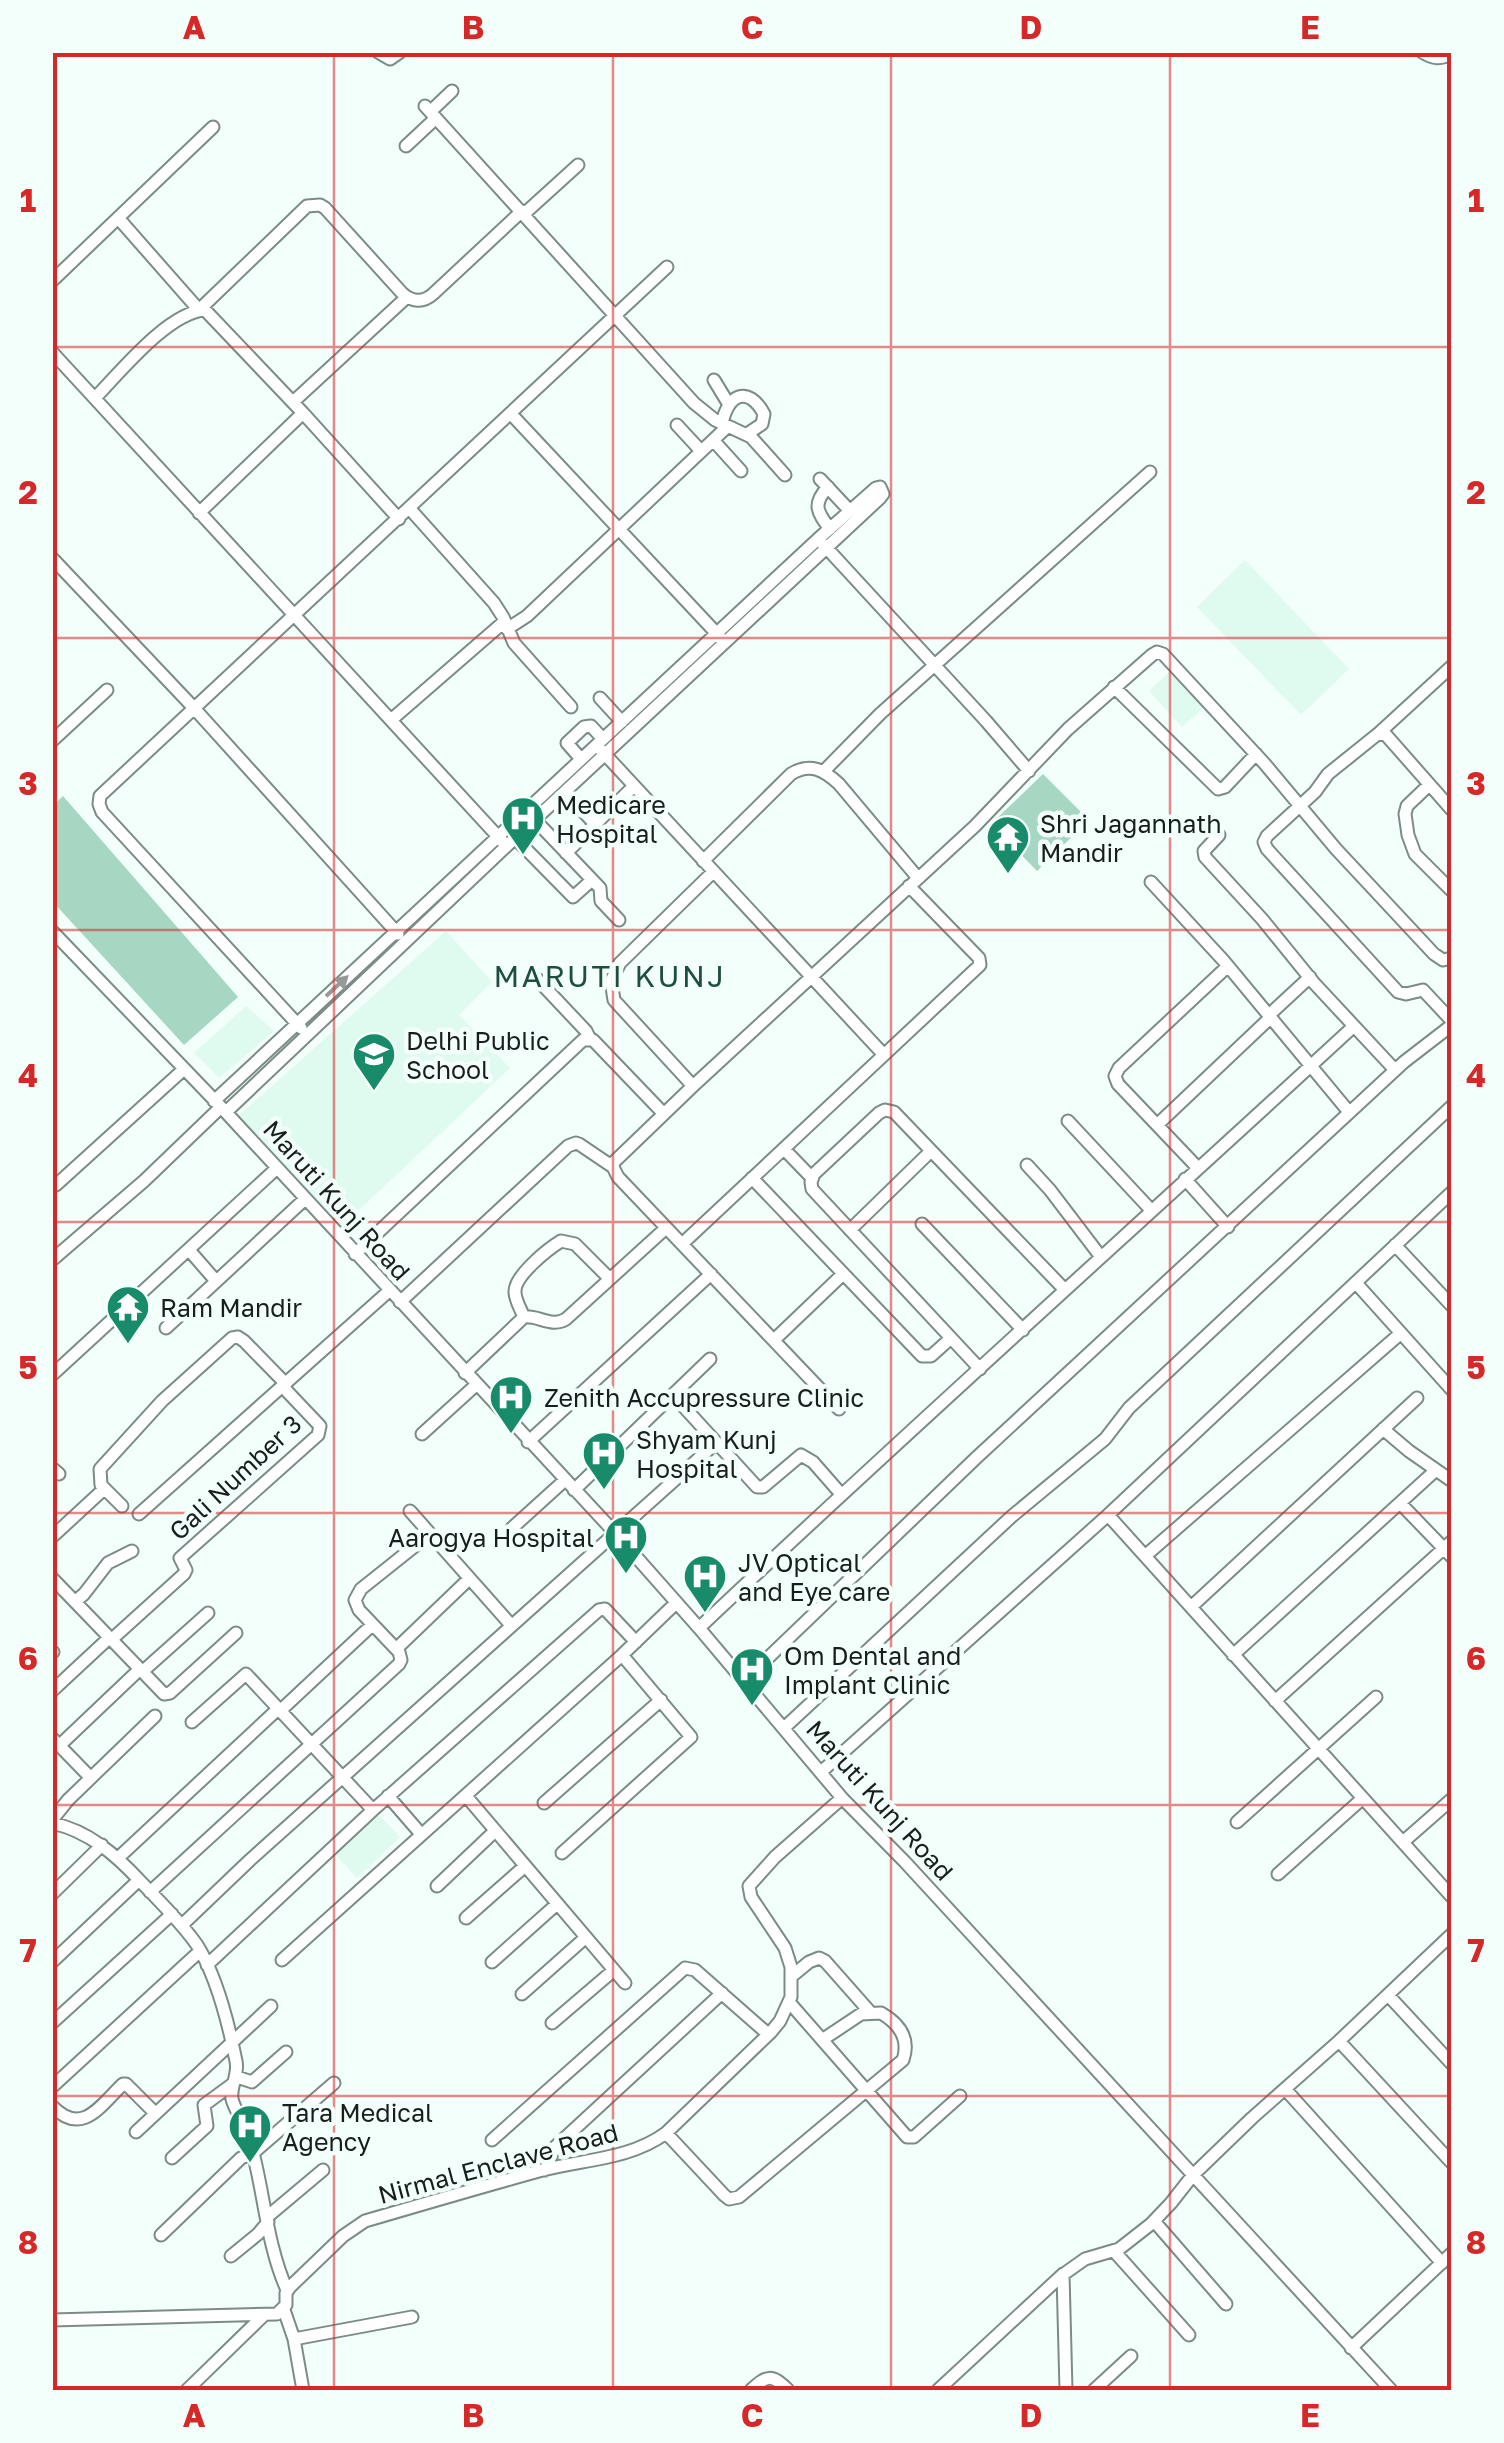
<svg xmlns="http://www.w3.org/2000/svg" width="1504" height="2443" font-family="'Golos Text',sans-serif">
<rect width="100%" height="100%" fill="#f3fffa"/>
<path fill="#dffaef" d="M1245,560L1349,669L1301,715L1197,607Z
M1169,672L1203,708L1182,727L1149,691Z
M446,931L492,982L459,1015L510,1068L341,1227L237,1117Z
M246,1006L274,1031L219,1078L194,1053Z
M379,1815L400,1837L357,1878L336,1855Z"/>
<path fill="#a5d7c3" d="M1043,774L1089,820L1037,871L991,824Z
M63,796L238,997L184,1045L53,902V805Z"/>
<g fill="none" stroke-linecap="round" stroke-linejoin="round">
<g stroke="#7b8c85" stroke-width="15">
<path id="street" d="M378,52L390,59L400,52
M1422,52C1433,59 1441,60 1452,53
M425,106L694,403L715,420L751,437L785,475
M431,111L452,91
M406,146L436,118
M524,214L578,165
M119,219L199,310L307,206L320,205L325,208L402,293C412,302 423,303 433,294L522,211
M52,281L213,127
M52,352L503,842
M714,380L728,403
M96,397C121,371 169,312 205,310L303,413L399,519
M293,402L407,297
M511,414L720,637
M722,424C727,395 748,384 764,414L762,424L747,434
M677,425L701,451
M713,440L741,471
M820,479L850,511
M828,487C812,504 817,512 830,529
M410,509L494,603L503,617L514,643L571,707
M199,513L303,413
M823,544L986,721L1029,771
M52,558L193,707L398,934
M507,629L527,616L727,427
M1114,687L1218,789L1225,787L1256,754
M600,698L622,722
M391,720L505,621
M1379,733L1452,666
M52,741L107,690
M601,750L884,1055
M581,759L567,743L584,727L591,726L603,739
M824,771L880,714L1150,472
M1429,785L1407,806L1405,814L1408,835L1415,854L1452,891
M565,792L595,824
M1452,810L1386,735L1379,733L1328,774L1315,792L1267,836L1264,842L1267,849L1398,992L1406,994L1423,990L1452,1021
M535,820L600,888L601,901L619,920
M1219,835L1204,851L1205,857L1262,919L1314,983L1395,1070
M515,838L573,897L592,880
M566,853L634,786
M703,861L791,774C810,762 824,770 839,784L918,878
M1151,882L1223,960L1349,1112
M52,931L221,1107L616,1534L699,1628L842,1798L905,1862L1391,2390
M537,979L586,1031L590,1039
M1269,1015L1310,977
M301,1028L102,812L99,804L100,796L667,267
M693,1086L614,1000L611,981L620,963L713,872
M214,1101L818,539L876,488L880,487L883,494L880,498L515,838L226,1112
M1068,1121L1151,1210
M1157,1125L1271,1017
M784,1149L812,1178
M1027,1165L1050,1190L1101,1257
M1197,1167L1118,1084L1115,1076L1119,1068L1228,966
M752,1178L922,1356H931L951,1338
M1185,1179L1228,1227
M56,1185L183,1070
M922,1224L1023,1330
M850,1230L931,1151
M682,1244L980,965L979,958L909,886
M1395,1245L1452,1306
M189,1250L216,1281
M355,1254L583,1040H593L664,1114
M52,1260L144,1181L221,1107
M1356,1283L1452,1390
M400,1302L568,1146L576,1143L579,1144L613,1167
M524,1317C521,1310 515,1300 515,1292C514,1276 548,1249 561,1241L575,1244L610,1279
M166,1328L305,1199
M774,1340L843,1274
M980,1369L812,1189L811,1182L814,1174L879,1113L885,1110L894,1112L1065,1290
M465,1373L524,1317C538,1315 552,1328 566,1319L666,1228
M52,1375L277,1168
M673,1395L757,1487H763L801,1455L813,1462L841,1494
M839,1409L618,1177L613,1167L614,1162L693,1086L975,826L1068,729L1152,655L1157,652L1163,654L1264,763L1336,849L1434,954L1443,960L1452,958
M1383,1429L1409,1451L1452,1481
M422,1434L476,1385
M528,1442L711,1274
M52,1468L59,1474
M574,1490L710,1359
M1400,1503L1452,1557
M122,1506L101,1485L100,1469L162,1401L232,1338L238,1337L244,1341L286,1384
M410,1511L511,1625
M139,1514L389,1291
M1108,1515L1452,1897
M511,1529L565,1480
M52,1537L104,1489
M1145,1556L1401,1333
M52,1578L164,1694L170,1693L236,1633
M76,1601L84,1594L108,1563L132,1551
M1191,1607L1417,1398
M699,1628C914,1425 1136,1227 1354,1026
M111,1640L184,1574L186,1570L180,1558L318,1435L320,1426L283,1387
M396,1649L469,1579
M52,1652H53
M1233,1655L1436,1470
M142,1672L208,1613
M744,1681L976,1458L1404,1062L1452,1025
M52,1691L109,1638
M1275,1701L1452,1541
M281,1710L372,1625
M192,1722L246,1674L373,1810
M784,1728L1011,1517L1105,1439L1129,1408L1452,1106
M52,1738L90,1777
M60,1745L140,1669
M821,1772L1108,1515L1452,1192
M388,1796L421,1834
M466,1796L625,1983
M544,1803L661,1700
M52,1820L68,1800L155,1716
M1237,1822L1376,1697
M52,1823C89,1831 116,1855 141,1882C160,1902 181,1922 197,1945C216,1975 229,2026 236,2061C239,2075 230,2086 232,2099C235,2111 244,2122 248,2134C264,2185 265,2241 287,2290
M1403,1842L1452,1799
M562,1853L691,1737L622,1655
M118,1858L279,1708
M1278,1874L1363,1798
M437,1886L495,1831
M150,1892L399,1664L401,1660L399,1652L359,1610L355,1600L361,1589L430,1534
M52,1894L102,1845
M466,1918L525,1866
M182,1925L250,1860L716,1443
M282,1960L622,1655L676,1603
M52,1962L139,1880
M492,1962L557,1904
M207,1965L373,1810L599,1610L605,1609L636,1642
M792,1976L809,1962L819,1958L825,1961L870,2012
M522,1994L585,1938
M1388,1995L1452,2064
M789,2002L907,2137H914L960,2096
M52,2023L172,1914
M552,2023L614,1970
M1339,2041L1452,2163
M237,2077L252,2082L286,2052
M52,2087L200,1951
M1285,2089L1442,2263
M52,2106C82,2137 100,2106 123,2084H126L155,2113
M136,2132L271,2006
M666,2133L724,2195L729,2199L739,2197L903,2060C910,2039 900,2024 881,2013L861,2014L822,2040
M492,2140L685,1968L695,1970L768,2034
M172,2158L207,2126L204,2105L234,2083
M545,2170L555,2147L722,1993
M267,2217L323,2170
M1154,2221L1226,2304
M161,2235L241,2158L253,2153L334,2083
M1114,2251L1189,2335
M231,2256L258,2234L268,2222
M1063,2274L1066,2390
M284,2310L294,2339L303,2390
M52,2320L277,2314L286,2305V2293L290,2287L343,2236L365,2221C423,2204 481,2187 539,2171C583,2159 629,2160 666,2133L771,2032L780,2021L791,1997V1967L785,1948L751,1897L749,1886L775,1857L842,1798
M294,2339L412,2317
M1351,2348L1452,2253
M187,2390L263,2316
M751,2390C767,2375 772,2374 788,2390
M938,2390L1061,2276L1085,2259L1119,2249L1151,2224L1171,2203L1193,2175L1252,2118L1339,2041L1452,1934
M1094,2390L1131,2356"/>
</g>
<use href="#street" stroke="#fff" stroke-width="11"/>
</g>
<defs><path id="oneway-solid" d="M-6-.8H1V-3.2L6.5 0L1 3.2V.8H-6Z" transform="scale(2.5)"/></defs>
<use fill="#979a99" href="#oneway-solid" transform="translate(337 986) rotate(-43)"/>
<path fill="none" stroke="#d62828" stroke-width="2.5" stroke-opacity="0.55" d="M334,52V2390M613,52V2390M891,52V2390M1170,52V2390M52,347H1452M52,638H1452M52,930H1452M52,1222H1452M52,1513H1452M52,1805H1452M52,2096H1452"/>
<defs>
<g id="hospital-pin" transform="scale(2.25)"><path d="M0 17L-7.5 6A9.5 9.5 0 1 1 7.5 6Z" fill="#188b6b" stroke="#f3fffa"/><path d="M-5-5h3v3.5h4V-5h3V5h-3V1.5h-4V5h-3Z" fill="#fff"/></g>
<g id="temple-pin" transform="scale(2.25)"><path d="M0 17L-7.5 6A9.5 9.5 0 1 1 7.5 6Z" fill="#188b6b" stroke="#f3fffa"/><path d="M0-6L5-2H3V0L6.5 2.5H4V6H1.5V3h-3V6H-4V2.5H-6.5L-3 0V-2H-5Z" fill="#fff"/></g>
<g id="school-pin" transform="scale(2.25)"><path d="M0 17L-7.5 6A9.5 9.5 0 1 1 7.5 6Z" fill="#188b6b" stroke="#f3fffa"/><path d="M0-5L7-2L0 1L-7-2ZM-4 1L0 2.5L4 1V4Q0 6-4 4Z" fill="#fff"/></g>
</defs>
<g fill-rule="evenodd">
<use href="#hospital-pin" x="523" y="818"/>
<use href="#temple-pin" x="1008" y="837"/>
<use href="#school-pin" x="374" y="1054"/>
<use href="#temple-pin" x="128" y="1307"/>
<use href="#hospital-pin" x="511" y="1397"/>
<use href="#hospital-pin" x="604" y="1453"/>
<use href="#hospital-pin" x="626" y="1537"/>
<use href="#hospital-pin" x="705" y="1576"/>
<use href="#hospital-pin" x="752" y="1669"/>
<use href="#hospital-pin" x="250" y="2126"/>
</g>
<g text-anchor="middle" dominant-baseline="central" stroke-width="9" stroke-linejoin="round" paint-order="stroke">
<g font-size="25" fill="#181e1c" stroke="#f3fffa" text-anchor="start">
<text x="556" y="804">Medicare<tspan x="556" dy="29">Hospital</tspan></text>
<text x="1040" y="823">Shri Jagannath<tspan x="1040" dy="29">Mandir</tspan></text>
<text x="406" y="1040">Delhi Public<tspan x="406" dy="29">School</tspan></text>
<text x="160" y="1307">Ram Mandir</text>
<text x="544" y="1397">Zenith Accupressure Clinic</text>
<text x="636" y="1439">Shyam Kunj<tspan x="636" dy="29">Hospital</tspan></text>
<text x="594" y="1537" text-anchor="end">Aarogya Hospital</text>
<text x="738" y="1562">JV Optical<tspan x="738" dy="29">and Eye care</tspan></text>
<text x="784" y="1655">Om Dental and<tspan x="784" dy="29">Implant Clinic</tspan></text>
<text x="282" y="2112">Tara Medical<tspan x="282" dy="29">Agency</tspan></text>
</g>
<g font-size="25" fill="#181e1c" stroke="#f3fffa">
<text transform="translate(337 1200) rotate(48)">Maruti Kunj Road</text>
<text transform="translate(235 1477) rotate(-43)">Gali Number 3</text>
<text transform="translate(880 1800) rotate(48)">Maruti Kunj Road</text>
<text transform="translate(498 2163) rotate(-15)">Nirmal Enclave Road</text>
</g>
<g font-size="30" letter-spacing="2.5" fill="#1d4e3e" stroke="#f3fffa">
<text x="610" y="976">MARUTI KUNJ</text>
</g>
</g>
<rect width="1504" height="2443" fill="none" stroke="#f3fffa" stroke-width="110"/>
<rect x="55" y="55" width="1394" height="2333" fill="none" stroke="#d62828" stroke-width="4"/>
<g font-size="32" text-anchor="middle" font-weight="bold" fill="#d62828">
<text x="194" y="39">A</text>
<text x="473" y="39">B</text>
<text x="752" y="39">C</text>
<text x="1031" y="39">D</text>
<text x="1310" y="39">E</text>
<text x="28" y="212">1</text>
<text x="1476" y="212">1</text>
<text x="28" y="504">2</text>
<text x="1476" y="504">2</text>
<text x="28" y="795">3</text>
<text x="1476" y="795">3</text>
<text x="28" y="1087">4</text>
<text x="1476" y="1087">4</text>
<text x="28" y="1379">5</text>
<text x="1476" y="1379">5</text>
<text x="28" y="1670">6</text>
<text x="1476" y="1670">6</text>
<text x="28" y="1962">7</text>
<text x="1476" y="1962">7</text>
<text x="28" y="2254">8</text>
<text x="1476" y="2254">8</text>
<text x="194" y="2427">A</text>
<text x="473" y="2427">B</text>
<text x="752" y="2427">C</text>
<text x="1031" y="2427">D</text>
<text x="1310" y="2427">E</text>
</g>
</svg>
